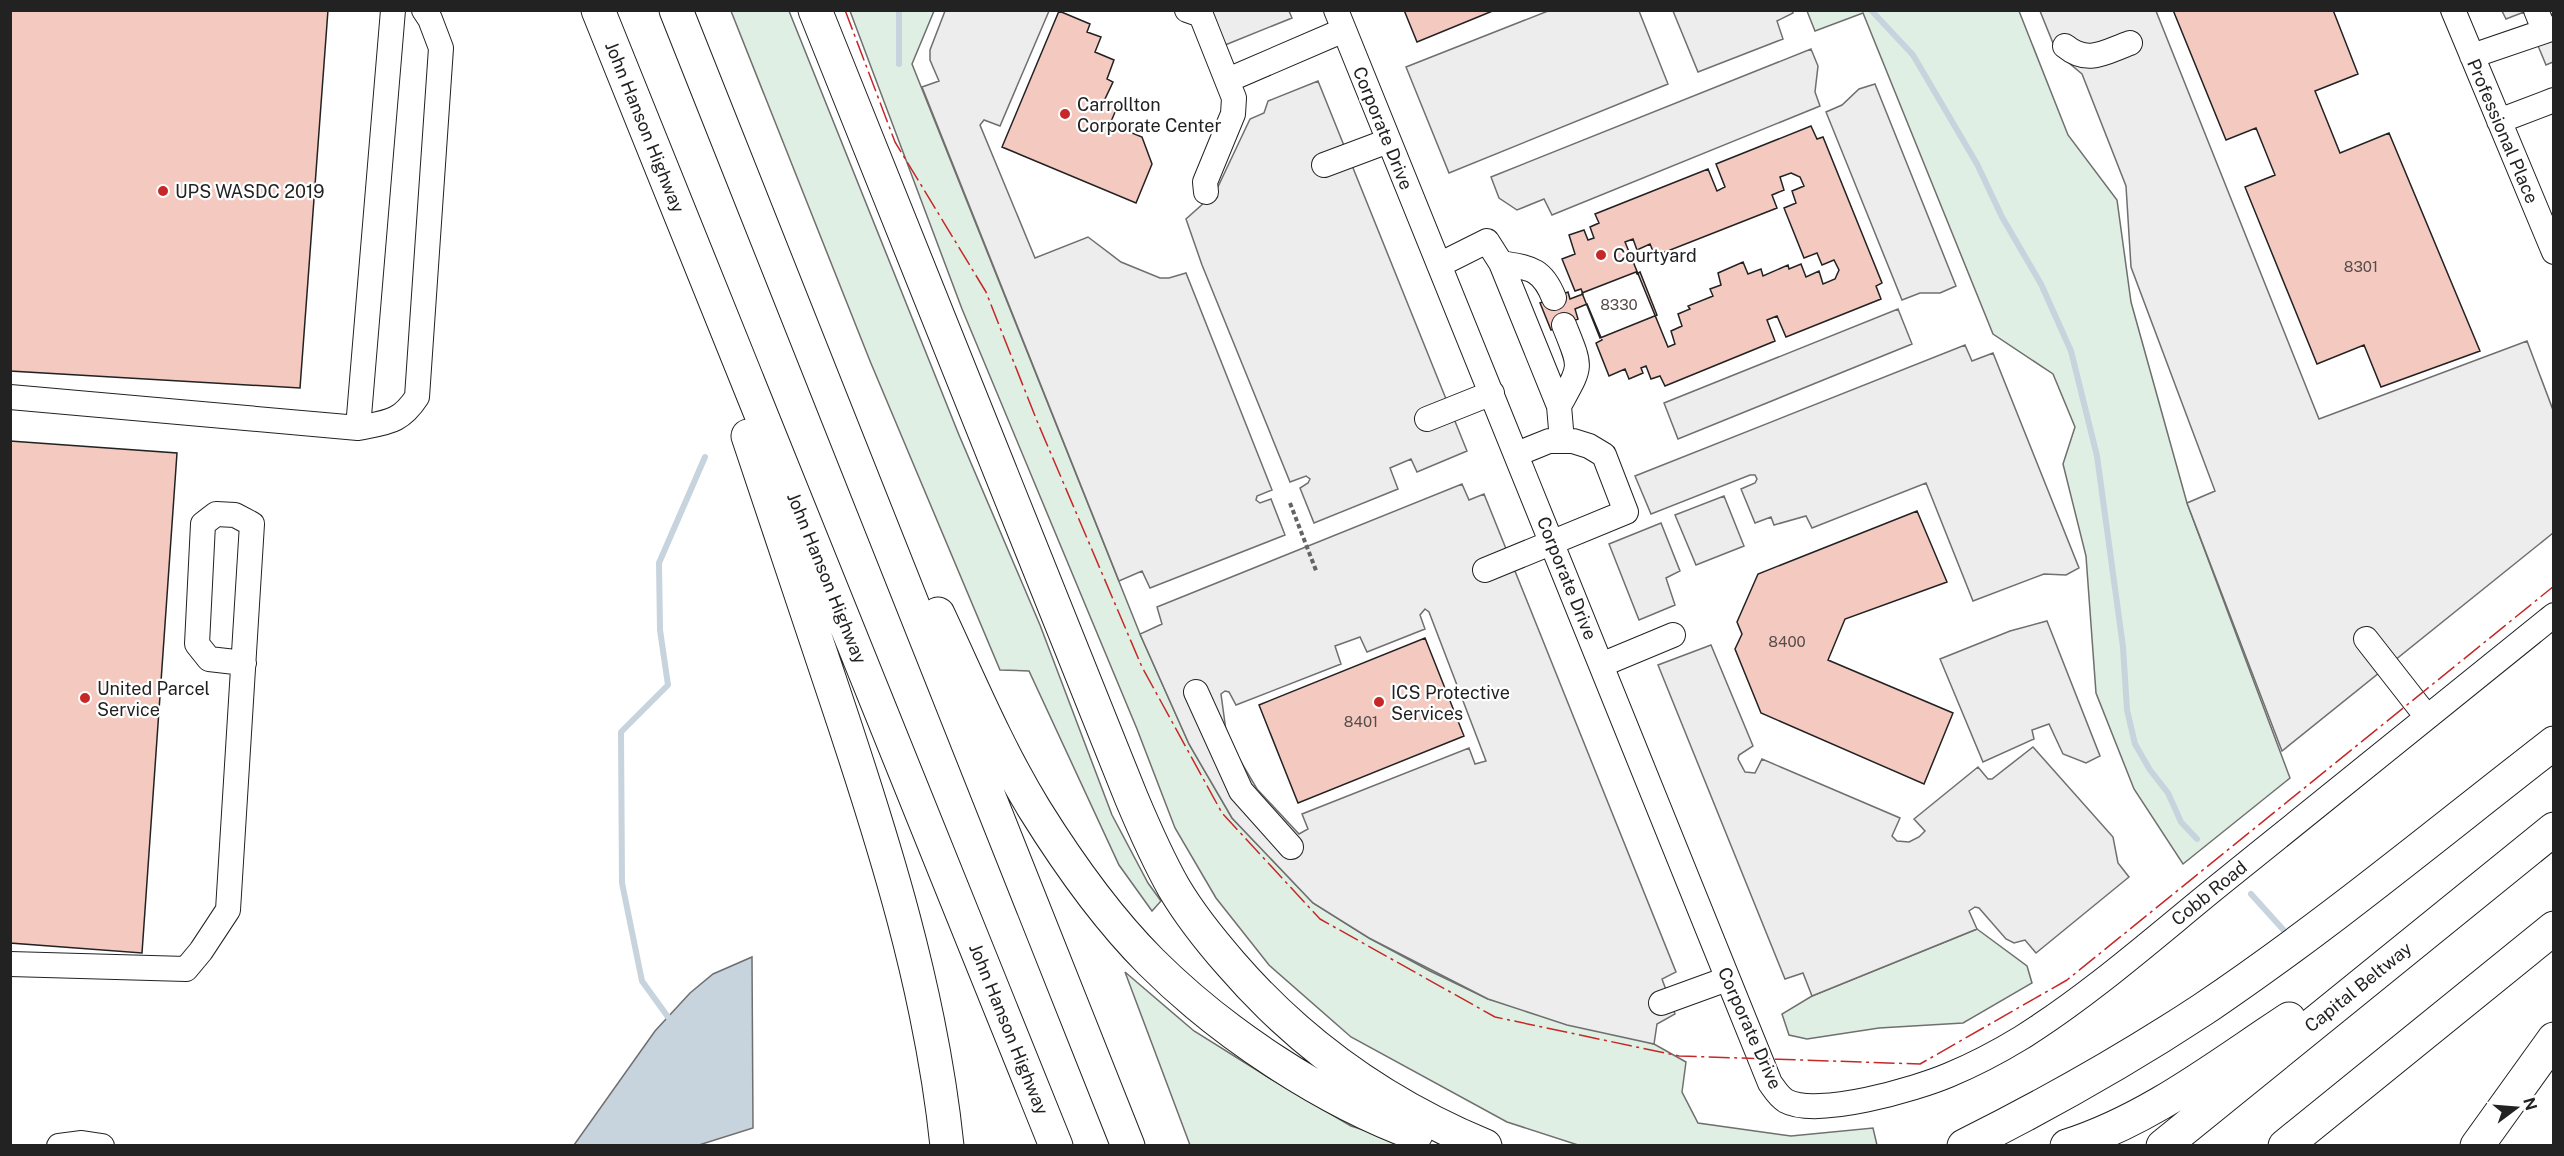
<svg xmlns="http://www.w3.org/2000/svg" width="2564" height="1156" font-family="'Public Sans',sans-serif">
<rect width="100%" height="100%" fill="#fff"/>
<path fill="#e0efe3" stroke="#6f6f6f" stroke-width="1.5" d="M731,11H789L959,435L1040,625L1112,815L1148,883L1161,901L1152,911L1119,865L1029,671L1000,670L870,361Z
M850,11H934L912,64L1140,634L1189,744L1232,818L1313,903L1369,938L1430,971L1488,999L1654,1044L1686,1062L1682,1092L1698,1123L1791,1136L1873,1128L1877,1145H1578L1507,1122L1351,1037L1269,965L1216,898L1175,828L1137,729L962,309Z
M1807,11H2019L2068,135L2117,200L2131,302L2187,503L2290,778L2183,864L2134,789L2096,693L2086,556L2063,464L2075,427L2053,374L1993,334L1863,13L1815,31Z
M1977,929L2027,966L2032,983L1963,1023L1879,1028L1807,1039L1789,1035L1782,1014L1812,996Z
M1125,972L1194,1031L1271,1079L1351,1126L1412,1145H1190Z"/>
<path fill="#ededed" stroke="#6f6f6f" stroke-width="1.5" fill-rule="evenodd" d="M945,11H1049L1000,126L984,120L980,125L1035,258L1088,237L1121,262L1160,278H1169L1186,273L1272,490L1257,496L1256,500L1260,503L1271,499L1285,535L1150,588L1142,571L1119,581L922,87L939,81L930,60V50Z
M1189,11H1289L1292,18L1225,45Z
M1548,11H1639L1668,84L1449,173L1406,67Z
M1793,11V13L1777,21L1783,39L1698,72L1673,11Z
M2040,11H2156L2319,419L2527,341L2553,410V533L2282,751L2187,503L2215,491L2131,267L2126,186L2082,74L2057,53Z
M2502,11H2548L2553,15V62L2546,65L2524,12L2506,19Z
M1811,49L1818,66L1815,92L1820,106L1552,215L1544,199L1517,210L1499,198L1491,177Z
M1318,81L1467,451L1417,472L1411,459L1390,468L1398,489L1314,523L1300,488L1308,483L1310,479L1306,476L1290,482L1202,265L1186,219L1215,193L1250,119L1264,113L1268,101Z
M1875,84L1956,286L1940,293H1920L1902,300L1826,112L1842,105L1859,89Z
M1898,309L1912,344L1678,439L1664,403Z
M1965,345L1972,361L1993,353L2079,568L2066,575L2044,574L1973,601L1926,483L1812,528L1806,516L1774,525L1771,517L1755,523L1741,489L1755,483L1757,479L1755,475H1750L1651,514L1635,476Z
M1462,484L1469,500L1484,494L1676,972L1662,979L1675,1014L1657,1024L1654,1044L1567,1025L1488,999L1369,938L1313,903L1232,818L1189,744L1140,634L1162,624L1157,607ZM1425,609L1429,612L1486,761L1475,764L1469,748L1302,814L1308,829L1299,834L1257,789L1227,738L1221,694L1225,691L1229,692L1236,705L1341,664L1335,646L1360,637L1367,652L1425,629L1420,615Z
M1724,496L1744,546L1696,565L1675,515Z
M1661,523L1680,571L1666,578L1675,605L1639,620L1609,544Z
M2047,621L2100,756L2086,763L2063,754L2049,724L2032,730L2034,739L1983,762L1940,659L2010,631Z
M1711,645L1753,746L1739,755L1738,759L1745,772L1755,773L1762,759L1900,818L1892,836L1897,841L1909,842L1919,837L1925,831L1914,819L1978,767L1988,779H1992L2033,747L2113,837L2118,863L2129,877L2036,953L2025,940L2014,943L2006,939L1979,908L1975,907L1969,911L1977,929L1812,996L1803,973L1785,979L1658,665Z"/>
<path fill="#c7d3dd" stroke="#6f6f6f" stroke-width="1.5" d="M752,957L753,1128L699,1145H574L655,1031L690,993L713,974Z"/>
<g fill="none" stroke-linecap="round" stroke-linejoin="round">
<path stroke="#c7d3dd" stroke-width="6" d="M899,10V64
M1871,10L1913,55L1977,164L2002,217L2041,284L2071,351L2097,456L2123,647L2127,710L2135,744L2150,770L2168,793L2181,822L2197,839
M2251,894L2289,936
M668,1017L642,981L622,883L621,732L668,685L660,630L659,563L705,457"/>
</g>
<path fill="#f3c9c0" stroke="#222" stroke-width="1.5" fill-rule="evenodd" d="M10,10H328L300,388L10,371Z
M1404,10H1495L1417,42Z
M2173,10H2333L2358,74L2315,91L2340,153L2389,133L2480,351L2381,387L2364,345L2317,364L2245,187L2275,175L2256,128L2226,140Z
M1059,11L1090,24L1087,32L1101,37L1095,52L1114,60L1107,79L1113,82L1105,99L1118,105L1110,124L1142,137L1152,164L1136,203L1002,147Z
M1811,126L1817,139L1823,137L1882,283L1876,286L1881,299L1786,337L1777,316L1767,320L1775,341L1665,386L1660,376L1651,379L1646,366L1641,368L1643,373L1629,379L1625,369L1609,376L1596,343L1602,340L1587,304L1575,309L1578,319L1551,330L1540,303L1568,292L1570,299L1583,294L1581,289L1575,291L1562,259L1575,254L1569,235L1584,230L1588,240L1594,238L1590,227L1599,223L1595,214L1708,169L1717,191L1725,187L1716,164ZM1791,173L1800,177L1804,186L1792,191L1796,203L1784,208L1804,258L1817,253L1822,265L1834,260L1839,270L1835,279L1823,284L1819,271L1806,277L1801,264L1789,269L1788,265L1763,276L1761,269L1748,274L1743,262L1718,273L1721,285L1710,289L1713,296L1688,306L1690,309L1678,314L1682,326L1671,331L1675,344L1668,347L1625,242L1633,239L1637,250L1650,244L1655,256L1777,208L1772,195L1784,190L1780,177Z
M1636,272L1637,274L1640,272L1657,315L1600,338L1582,293Z
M10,441L177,453L142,953L10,943Z
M1917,511L1947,582L1845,619L1828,660L1953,713L1924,784L1761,713L1735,649L1742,634L1737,622L1758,574Z
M1425,638L1464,736L1298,803L1259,705Z"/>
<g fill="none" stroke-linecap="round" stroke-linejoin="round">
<g stroke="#222" stroke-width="26">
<path id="minor" d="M1187,10L1201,15L1234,98L1233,114L1205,182L1206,192
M1336,10L1770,1083C1775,1090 1779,1097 1786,1101C1817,1118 1916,1089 1949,1075C1973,1065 1998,1052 2021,1038C2091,994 2154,938 2218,886C2330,796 2441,705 2554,615
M2453,10L2554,252
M2536,10L2544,30
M2065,46C2088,65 2105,52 2130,43
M2472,56L2554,28
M1228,80L1344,30
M2499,121L2554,100
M1324,165L1388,141
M1501,263C1530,268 1542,268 1554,298
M1439,265L1487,241L1501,263L1559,406L1562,441
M10,397L358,428L393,10
M1559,406C1582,364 1582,370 1564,325
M1427,419L1492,393
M358,428C387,422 400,423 417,397L441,48L430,19L424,10
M1485,570L1626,512L1604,455L1589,446L1573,441H1549L1517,454
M2366,639L2427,717
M1601,665L1673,635
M1196,692L1241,791L1291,847
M10,964L186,969L201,951L228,910L252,524L235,515L216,514L203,524L197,644L209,659L244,663
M1661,1003L1727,979
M59,1146L82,1143L102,1146"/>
</g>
<g stroke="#222" stroke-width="35">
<path id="highway" d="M598,10L1056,1146
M676,10L1128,1146
M815,10L1131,797C1144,828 1157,858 1174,888C1190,915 1210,940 1231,964C1301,1045 1386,1105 1485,1146
M748,436C777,523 806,609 835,696C884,842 931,991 947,1146
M938,614C969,680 997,748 1035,810C1068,863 1106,917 1151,962C1221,1032 1323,1100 1416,1134
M1964,1146C2046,1105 2126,1060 2202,1010C2324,928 2438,833 2554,743
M2067,1146C2149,1120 2219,1065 2289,1019
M2163,1146L2554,829
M2285,1146L2554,928
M2477,1146L2554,1039"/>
</g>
<path stroke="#646464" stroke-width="4" stroke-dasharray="4.5 3" stroke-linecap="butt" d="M1290,503L1317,573"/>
<use href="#minor" stroke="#fff" stroke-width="24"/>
<use href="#highway" stroke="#fff" stroke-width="33"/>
<path stroke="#c62828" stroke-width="1.5" stroke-dasharray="21 4.5 3 4.5" stroke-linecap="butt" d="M845,10L895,142L986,292L1037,421L1142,667L1222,813L1320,919L1495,1017L1679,1056L1920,1064L2067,980L2554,586"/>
</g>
<g fill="#c62828" stroke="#fff" stroke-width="2">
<circle cx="1065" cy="114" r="6"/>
<circle cx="163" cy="191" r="6"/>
<circle cx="1601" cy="255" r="6"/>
<circle cx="85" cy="698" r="6"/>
<circle cx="1379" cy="702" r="6"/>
</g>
<g text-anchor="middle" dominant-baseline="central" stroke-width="4.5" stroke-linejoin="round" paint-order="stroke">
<g font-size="15" fill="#564c4a">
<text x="2361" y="266">8301</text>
<text x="1619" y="304">8330</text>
<text x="1787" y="641">8400</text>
<text x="1361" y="721">8401</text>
</g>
<g font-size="18" fill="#222" stroke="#fff" text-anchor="start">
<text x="1077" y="104">Carrollton<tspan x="1077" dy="21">Corporate Center</tspan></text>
<text x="175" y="191">UPS WASDC 2019</text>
<text x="1613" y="255">Courtyard</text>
<text x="97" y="688">United Parcel<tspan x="97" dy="21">Service</tspan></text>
<text x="1391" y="692">ICS Protective<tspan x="1391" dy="21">Services</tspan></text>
</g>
<g font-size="18" fill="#222" stroke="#fff">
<text transform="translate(645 127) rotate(68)">John Hanson Highway</text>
<text transform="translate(1383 128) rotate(68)">Corporate Drive</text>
<text transform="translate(2503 131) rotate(67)">Professional Place</text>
<text transform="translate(827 578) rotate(68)">John Hanson Highway</text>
<text transform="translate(1567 578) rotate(68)">Corporate Drive</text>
<text transform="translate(2209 893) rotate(-39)">Cobb Road</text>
<text transform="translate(2358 987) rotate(-39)">Capital Beltway</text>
<text transform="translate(1750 1028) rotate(66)">Corporate Drive</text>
<text transform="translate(1009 1029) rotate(68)">John Hanson Highway</text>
</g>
</g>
<rect width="2564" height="1156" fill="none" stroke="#222222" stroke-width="24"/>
<g transform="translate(2516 1108) rotate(74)" stroke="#ffffff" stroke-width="4.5" paint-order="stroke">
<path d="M0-4.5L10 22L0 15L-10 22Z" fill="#222222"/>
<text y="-9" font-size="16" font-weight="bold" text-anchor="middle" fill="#222222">N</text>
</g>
</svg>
